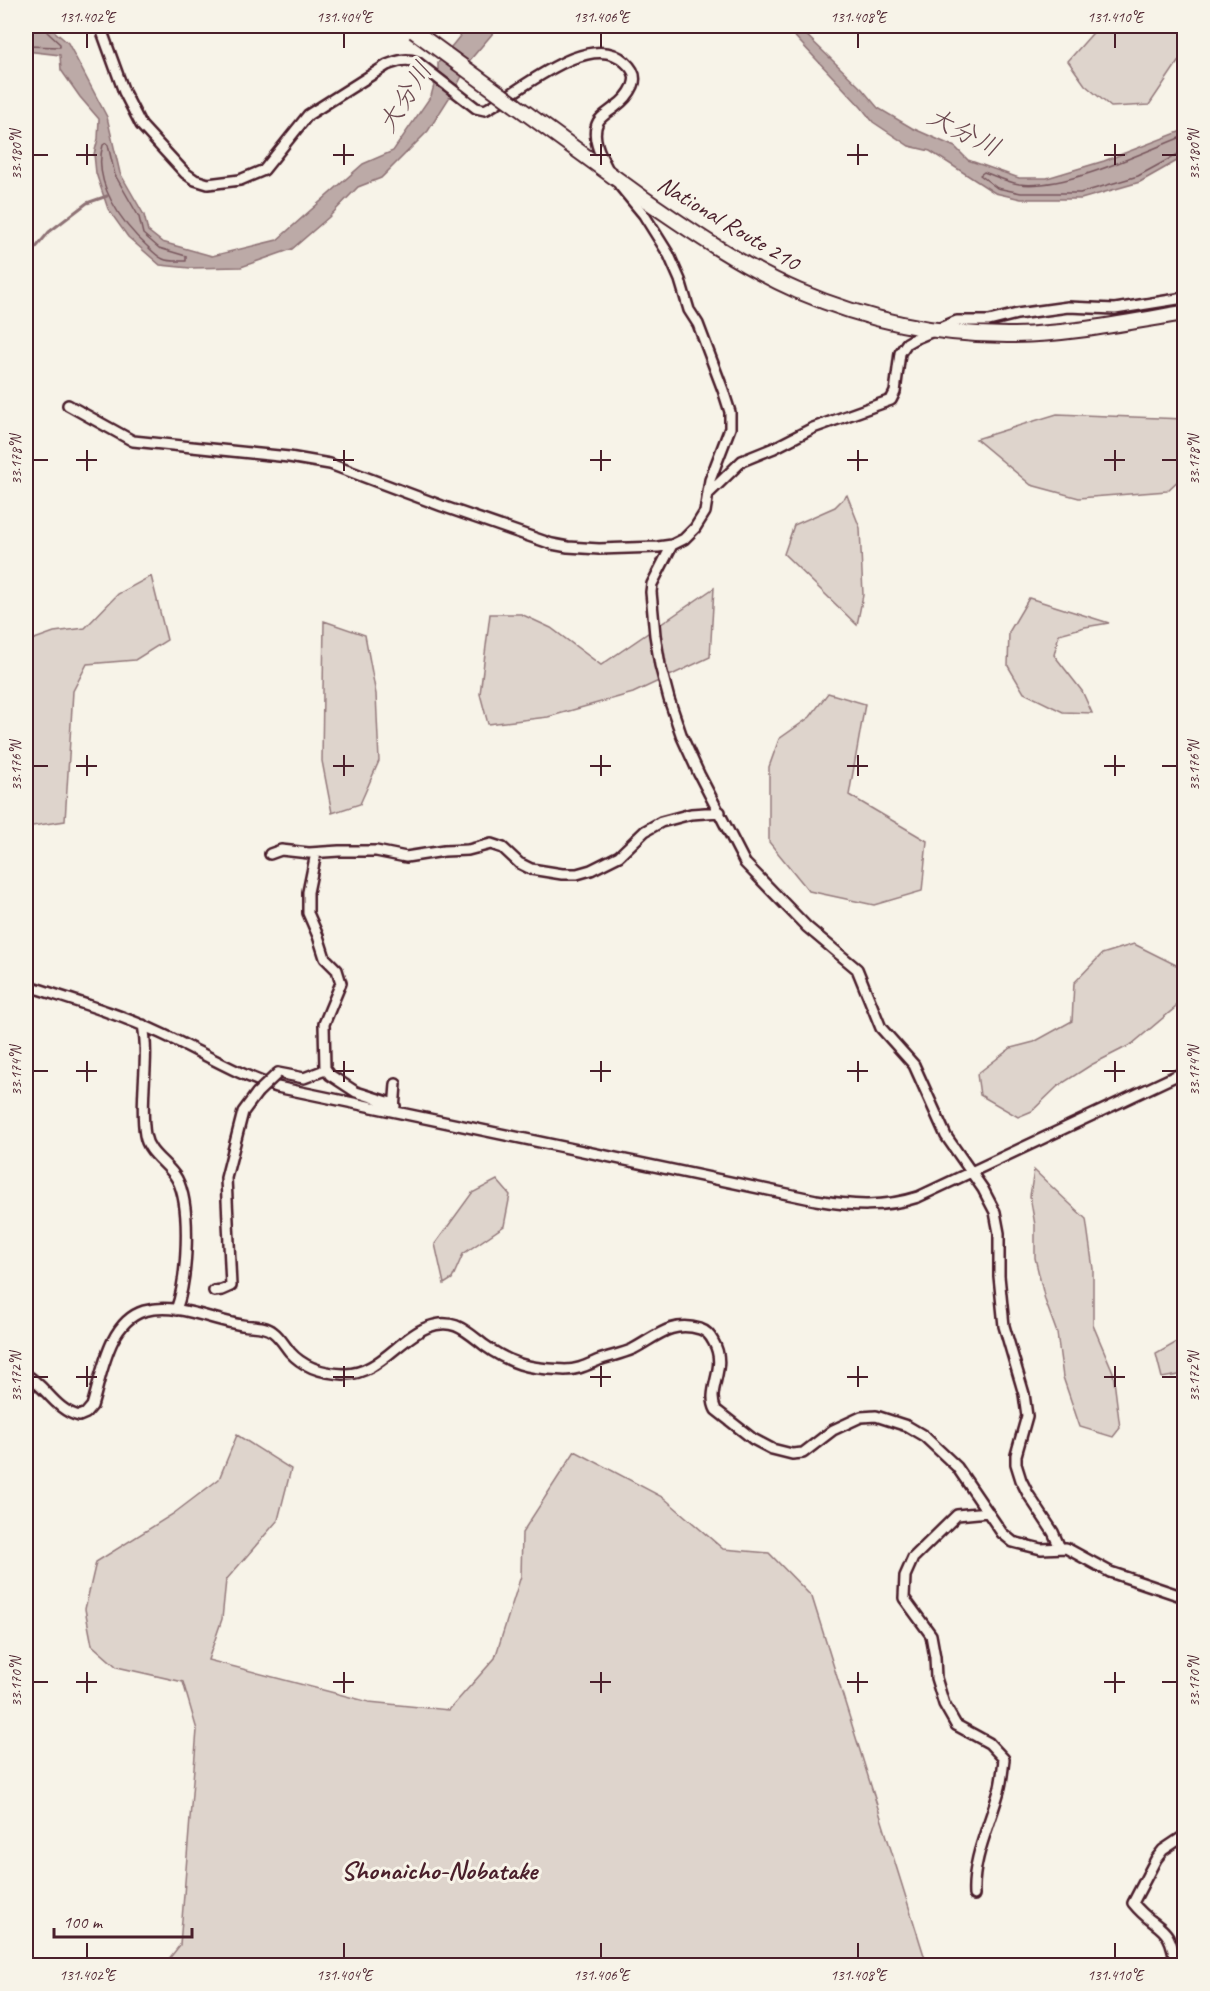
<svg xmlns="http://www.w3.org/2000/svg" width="1210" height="1991" font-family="Caveat,'Klee One',sans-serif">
<rect width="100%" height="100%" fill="#f7f3e8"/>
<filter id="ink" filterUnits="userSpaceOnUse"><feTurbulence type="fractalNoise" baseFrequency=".0167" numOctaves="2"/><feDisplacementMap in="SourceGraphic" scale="12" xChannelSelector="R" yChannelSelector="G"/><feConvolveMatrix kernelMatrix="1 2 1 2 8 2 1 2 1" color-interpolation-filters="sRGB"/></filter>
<g filter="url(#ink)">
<path fill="#ded4cc" stroke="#947a7c" stroke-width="1.5" d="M1099,26H1184V53L1149,105L1111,107L1085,85L1068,61Z
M1057,414L1184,419V475L1167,491L1079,498L1031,485L976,439Z
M847,495L860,528L863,595L857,625L784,554L794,525L835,507Z
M151,576L167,640L135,660L87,664L73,691L65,821L26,827V642L54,632L85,628L118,594Z
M714,588L710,657L633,693L548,717L488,724L480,694L490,614H521L551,628L601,665Z
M1029,598L1109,623L1085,627L1059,634L1054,655L1082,691L1092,713L1063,712L1024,693L1008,666L1009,632Z
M324,621L365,635L376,694L379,761L360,804L332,813L322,761Z
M828,693L865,704L849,795L927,841L922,891L874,905L809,891L769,842V767L779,739L810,717Z
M1134,944L1182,968L1176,1007L1132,1044L1091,1065L1058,1086L1032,1111L1018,1117L980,1095L977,1074L1011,1048L1034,1042L1072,1021L1074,983L1102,954Z
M1034,1170L1086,1219L1093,1269V1325L1113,1372L1120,1428L1113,1437L1080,1427L1063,1377L1057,1333L1045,1300L1035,1258V1225L1030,1196Z
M497,1180L510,1195L504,1226L463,1254L452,1279L444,1284L435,1244L472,1193Z
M1184,1338V1374L1162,1378L1156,1354Z
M237,1435L291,1469L278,1520L226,1580L222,1619L208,1660L369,1702L449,1710L495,1658L521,1576L522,1533L575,1451L664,1498L723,1549L769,1553L812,1597L927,1965H164L180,1945L197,1730L183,1682L117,1667L92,1645L85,1609L96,1562L173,1514L219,1479Z"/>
<path fill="#bcaaa7" stroke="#8e7275" stroke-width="1.5" d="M26,26H48L68,43L107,117L120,173L144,215L148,231L162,242L212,256L277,240L363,164L393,151L431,96L438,71V63L468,26H499L470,60L458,84L428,131L381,178L358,187L329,217L292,249L241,267L190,268L160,265L128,237L108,209L96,173L94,154L98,139L99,119L80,97L61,70L60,55L26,51Z
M785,26H797L862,89L878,108L912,128L955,147L968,160L1019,178H1047L1104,161L1184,130V157L1140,182L1081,199H1021L995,193L930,151L909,146L873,122L861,107Z"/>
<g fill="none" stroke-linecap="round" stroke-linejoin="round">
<path stroke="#78575d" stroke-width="1.5" d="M26,46L60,47V44L47,32L46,26
M1184,136C1141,153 1065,190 1019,184C1007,182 995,176 984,172L980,175L997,188L1021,193H1080L1138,176L1180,153H1184
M106,143L108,145L115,175L139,217L143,234L159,248L186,256V261C180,261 169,262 163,259C158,257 152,251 148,247C122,224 92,182 103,145Z"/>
<path stroke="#8e7275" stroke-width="3" d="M26,270L33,251L49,232L87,203L107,196"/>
<g stroke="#4a1f2b" stroke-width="14">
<path id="minor" d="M100,26L124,92L141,125L185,173L195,180L208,184L240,180L264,170L308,115L387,65C397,61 406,58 417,62L476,108L485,110C517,94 590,28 625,62C633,69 637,76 633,86C629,95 622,102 615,107C609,112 601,116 598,122C590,137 602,158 608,170
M68,405L133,441L289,457L330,464L442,506L552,544L568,547L599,549L658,547L672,545L684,539L695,528L705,512L710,480L730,428V412L723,390L698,324L689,310L680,280L669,255L644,215L620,186
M709,493L742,461L774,448L813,428L891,400L895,392L900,353L907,343L914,339L957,321H989L1017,314L1068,307L1115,309L1184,298
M672,545L652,584L651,592L655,635L660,665L669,699L682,737L699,774L745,863L807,927L857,969L881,1028L914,1065L946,1136L983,1189L995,1212L999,1233V1276L1004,1326L1024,1394L1027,1416L1016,1455V1464L1021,1480L1028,1494L1053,1532L1060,1548
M316,853L308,892V913L318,936L325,958L337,970L341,983L324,1024L325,1068L330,1075L356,1092L391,1103L395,1106
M270,854L281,850L309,853L339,851H376L406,857L444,851L468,850L491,844L503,848L519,863L531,869L562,874H577L591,870L619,856L645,831L661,822L691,814L720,812
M26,985C71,1000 117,1013 160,1033C200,1051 235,1074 277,1087L816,1200C851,1206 884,1208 918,1197L1184,1072
M143,1025C150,1061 139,1099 145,1135C148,1154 168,1163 177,1179C192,1207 187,1281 176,1310
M278,1073L304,1078L325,1070
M394,1110L396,1084
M214,1291L222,1290L231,1286L226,1178L243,1112L257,1093
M26,1375C46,1386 55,1410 79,1416L86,1413L92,1406C102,1375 108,1322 144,1311C176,1302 211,1320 242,1325C252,1327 265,1325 273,1332C280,1337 285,1346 290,1352C304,1368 323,1373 343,1374C377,1376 399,1338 428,1327C453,1317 466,1331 484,1345C495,1353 508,1360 520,1364C535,1369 550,1369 565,1370C578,1370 587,1365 599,1360C610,1356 622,1354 633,1349C656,1337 671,1320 700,1329C706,1331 710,1335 713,1341C729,1368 705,1389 716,1410L753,1439L772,1449L792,1454L803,1453L833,1430L861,1417L876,1416L907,1426L924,1436L957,1467L1002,1533L1013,1542L1041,1549L1066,1548L1110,1572L1184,1597
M974,1895C972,1857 991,1823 1000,1787C1002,1778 1003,1768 1004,1759L989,1743L956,1725L944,1704L936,1678L935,1657L931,1635L904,1598L905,1576L913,1558L957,1515L988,1512
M1175,1966C1172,1922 1156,1932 1133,1903L1156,1859L1163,1850L1184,1836"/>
</g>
<g stroke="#4a1f2b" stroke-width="18">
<path id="highway" d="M515,105C557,136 600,167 643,198C692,232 743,267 798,291C866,320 940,336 1014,335C1071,334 1128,322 1184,313"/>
</g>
<use href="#minor" stroke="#f7f3e8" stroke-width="9"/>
<use href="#highway" stroke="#f7f3e8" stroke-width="14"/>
<g stroke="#4a1f2b" stroke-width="14" stroke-linecap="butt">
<path id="minor-bridge" d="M257,1093L278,1073"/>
</g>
<g stroke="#4a1f2b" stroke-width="18" stroke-linecap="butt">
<path id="highway-bridge" d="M414,31L515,105"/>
</g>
<use href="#minor-bridge" stroke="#f7f3e8" stroke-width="9"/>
<use href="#highway-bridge" stroke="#f7f3e8" stroke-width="14"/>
</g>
</g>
<path fill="none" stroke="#4a1f2b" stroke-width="2" d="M87,33V48M344,33V48M601,33V48M858,33V48M1115,33V48M87,144V165M344,144V165M601,144V165M858,144V165M1115,144V165M33,155H48M76,155H97M333,155H354M590,155H611M847,155H868M1104,155H1125M1162,155H1177M87,450V471M344,450V471M601,450V471M858,450V471M1115,450V471M33,460H48M76,460H97M333,460H354M590,460H611M847,460H868M1104,460H1125M1162,460H1177M87,755V776M344,755V776M601,755V776M858,755V776M1115,755V776M33,766H48M76,766H97M333,766H354M590,766H611M847,766H868M1104,766H1125M1162,766H1177M87,1061V1082M344,1061V1082M601,1061V1082M858,1061V1082M1115,1061V1082M33,1071H48M76,1071H97M333,1071H354M590,1071H611M847,1071H868M1104,1071H1125M1162,1071H1177M87,1366V1387M344,1366V1387M601,1366V1387M858,1366V1387M1115,1366V1387M33,1377H48M76,1377H97M333,1377H354M590,1377H611M847,1377H868M1104,1377H1125M1162,1377H1177M87,1672V1693M344,1672V1693M601,1672V1693M858,1672V1693M1115,1672V1693M33,1682H48M76,1682H97M333,1682H354M590,1682H611M847,1682H868M1104,1682H1125M1162,1682H1177M87,1943V1958M344,1943V1958M601,1943V1958M858,1943V1958M1115,1943V1958"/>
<g text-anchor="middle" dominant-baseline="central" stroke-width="6" stroke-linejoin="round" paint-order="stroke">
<g font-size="24" fill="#4a1f2b" stroke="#f7f3e8">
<text transform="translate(729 223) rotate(31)">National Route 210</text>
</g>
<g font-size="26" font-style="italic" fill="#6c4950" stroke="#f7f3e8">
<text transform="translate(405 97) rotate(-58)">大分川</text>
<text transform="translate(964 132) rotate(27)">大分川</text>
</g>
<g font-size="27" font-weight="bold" fill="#4a1f2b" stroke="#f7f3e8">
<text x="439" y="1870">Shonaicho-Nobatake</text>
</g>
</g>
<rect width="1210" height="1991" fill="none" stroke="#f7f3e8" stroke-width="66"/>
<path d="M54 1928v9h138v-9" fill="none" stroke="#4a1f2b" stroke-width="3"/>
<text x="63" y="1928" font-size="18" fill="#4a1f2b" stroke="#f7f3e8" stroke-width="4.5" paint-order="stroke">100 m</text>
<rect x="33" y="33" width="1144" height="1925" fill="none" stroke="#4a1f2b" stroke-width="2"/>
<g font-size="15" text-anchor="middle" fill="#4a1f2b">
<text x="87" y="22">131.402°E</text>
<text x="344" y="22">131.404°E</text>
<text x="601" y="22">131.406°E</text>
<text x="858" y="22">131.408°E</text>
<text x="1115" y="22">131.410°E</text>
<text transform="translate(16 155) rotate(-90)" y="5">33.180°N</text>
<text transform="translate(1194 155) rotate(-90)" y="5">33.180°N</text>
<text transform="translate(16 460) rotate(-90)" y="5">33.178°N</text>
<text transform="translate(1194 460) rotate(-90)" y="5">33.178°N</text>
<text transform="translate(16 766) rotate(-90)" y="5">33.176°N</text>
<text transform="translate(1194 766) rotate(-90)" y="5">33.176°N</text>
<text transform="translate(16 1071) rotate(-90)" y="5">33.174°N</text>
<text transform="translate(1194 1071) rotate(-90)" y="5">33.174°N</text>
<text transform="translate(16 1377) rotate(-90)" y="5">33.172°N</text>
<text transform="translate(1194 1377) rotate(-90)" y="5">33.172°N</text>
<text transform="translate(16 1682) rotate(-90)" y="5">33.170°N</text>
<text transform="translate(1194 1682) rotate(-90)" y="5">33.170°N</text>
<text x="87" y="1980">131.402°E</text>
<text x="344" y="1980">131.404°E</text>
<text x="601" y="1980">131.406°E</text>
<text x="858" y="1980">131.408°E</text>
<text x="1115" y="1980">131.410°E</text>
</g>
</svg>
